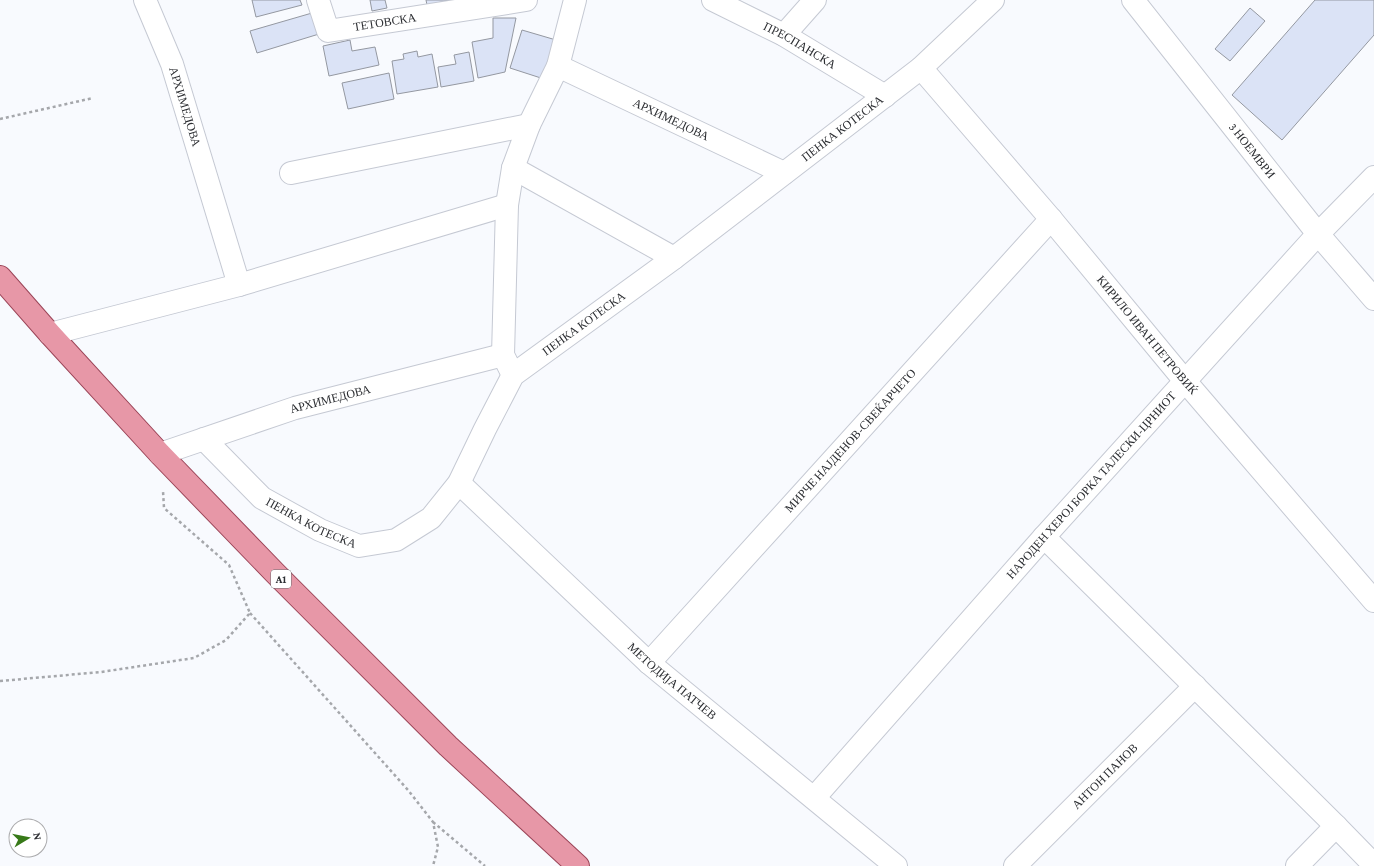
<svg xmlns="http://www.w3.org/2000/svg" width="1374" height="866" font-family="'Crimson Pro',serif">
<rect width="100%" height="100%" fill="#f8fafe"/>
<path fill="#dbe3f6" stroke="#9498a1" d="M252,0H300L302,5L256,17Z
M370,0H385L387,8L372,11Z
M426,0H451L427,5Z
M1315,0H1374V35L1282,140L1232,95Z
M1250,8L1265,21L1230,61L1215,49Z
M312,13L319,34L257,53L250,31Z
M493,18H516L505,72L478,78L472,42L493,38Z
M522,30L556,40L544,79L510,68Z
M350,40L352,51L375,47L379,65L329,76L323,46Z
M417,51L418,57L432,54L438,87L397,94L392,61L404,59L403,54Z
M469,52L474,81L441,87L438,67L456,64L454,55Z
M389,73L394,99L348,109L342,83Z"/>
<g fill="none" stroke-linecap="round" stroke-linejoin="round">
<g stroke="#c5c9d3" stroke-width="24">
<g id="minor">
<path id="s1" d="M145,0L172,64L239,285"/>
<path id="s2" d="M318,0L328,31L526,0"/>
<path id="s3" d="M713,0L784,35L885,96"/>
<path id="s4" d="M1133,0L1318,234L1374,299"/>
<path d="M784,35L815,0"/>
<path id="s5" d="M558,66L784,173"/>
<path id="s6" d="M921,68L1051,219L1185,381L1374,601"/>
<path d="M513,168L674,258"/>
<path d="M291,173L529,125"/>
<path d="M50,334L239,285L507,205"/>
<path d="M513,375L503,355L507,205L513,168L529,125L558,66L575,0"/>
<path id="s7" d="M204,439L262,498L320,530L359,546L396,540L431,518L459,483L485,429L513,375L674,258L921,68L993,0"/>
<path id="s8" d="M160,454L295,408L503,355"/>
<path id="s9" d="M459,483L649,663L896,866"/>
<path d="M1044,537L1336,826L1374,865"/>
<path id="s10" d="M649,663L1051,219"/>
<path id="s11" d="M814,798L1044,537L1318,234L1374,177"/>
<path id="s12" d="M1015,866L1195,686"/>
<path d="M1297,866L1336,826"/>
</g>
</g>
<g stroke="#9b4558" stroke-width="24">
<path id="major" d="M0,277L50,334L160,454L275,573L448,746L578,866"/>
</g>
<path stroke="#a5a7ab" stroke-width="2.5" stroke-dasharray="3 3" stroke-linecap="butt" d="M0,119L93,98
M250,613L408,790L433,822L438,847L433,866
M0,681L101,672L194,658L226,640L250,613L229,565L164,508L163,491
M433,822L485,866"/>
<use href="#minor" stroke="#fff" stroke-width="22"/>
<use href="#major" stroke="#e797a7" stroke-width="22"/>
</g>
<g text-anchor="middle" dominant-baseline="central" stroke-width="3" stroke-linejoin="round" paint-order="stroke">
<rect fill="#fff" stroke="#6b6d70" stroke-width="1" x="271" y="570" width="20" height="18" rx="3"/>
<g font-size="11" font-weight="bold" fill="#2c2e32">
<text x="281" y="579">A1</text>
</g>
<g font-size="12" fill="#2c2e32" stroke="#fff">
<text stroke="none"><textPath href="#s2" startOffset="90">ТЕТОВСКА</textPath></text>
<text stroke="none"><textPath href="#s3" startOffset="98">ПРЕСПАНСКА</textPath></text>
<text stroke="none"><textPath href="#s1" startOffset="114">АРХИМЕДОВА</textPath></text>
<text stroke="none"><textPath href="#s5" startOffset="125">АРХИМЕДОВА</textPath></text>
<text stroke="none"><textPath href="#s7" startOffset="847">ПЕНКА КОТЕСКА</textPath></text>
<text stroke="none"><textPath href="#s4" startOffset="192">3 НОЕМВРИ</textPath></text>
<text stroke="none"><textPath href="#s7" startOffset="523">ПЕНКА КОТЕСКА</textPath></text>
<text stroke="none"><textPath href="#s6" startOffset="350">КИРИЛО ИВАН ПЕТРОВИЌ</textPath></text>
<text stroke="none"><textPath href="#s8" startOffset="179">АРХИМЕДОВА</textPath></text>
<text stroke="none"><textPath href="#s10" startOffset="300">МИРЧЕ НАЈДЕНОВ-СВЕЌАРЧЕТО</textPath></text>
<text stroke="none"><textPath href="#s11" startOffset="418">НАРОДЕН ХЕРОЈ БОРКА ТАЛЕСКИ-ЦРНИОТ</textPath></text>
<text stroke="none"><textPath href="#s7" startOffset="138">ПЕНКА КОТЕСКА</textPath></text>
<text stroke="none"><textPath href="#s9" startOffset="291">МЕТОДИJА ПАТЧЕВ</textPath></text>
<text stroke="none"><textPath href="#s12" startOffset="127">АНТОН ПАНОВ</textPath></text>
</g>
</g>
<g transform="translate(28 838) rotate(80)"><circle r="19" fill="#ffffff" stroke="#ababad"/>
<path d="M0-3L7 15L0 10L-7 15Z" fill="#377918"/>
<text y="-6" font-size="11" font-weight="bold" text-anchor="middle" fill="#2c2e32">N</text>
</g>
</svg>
